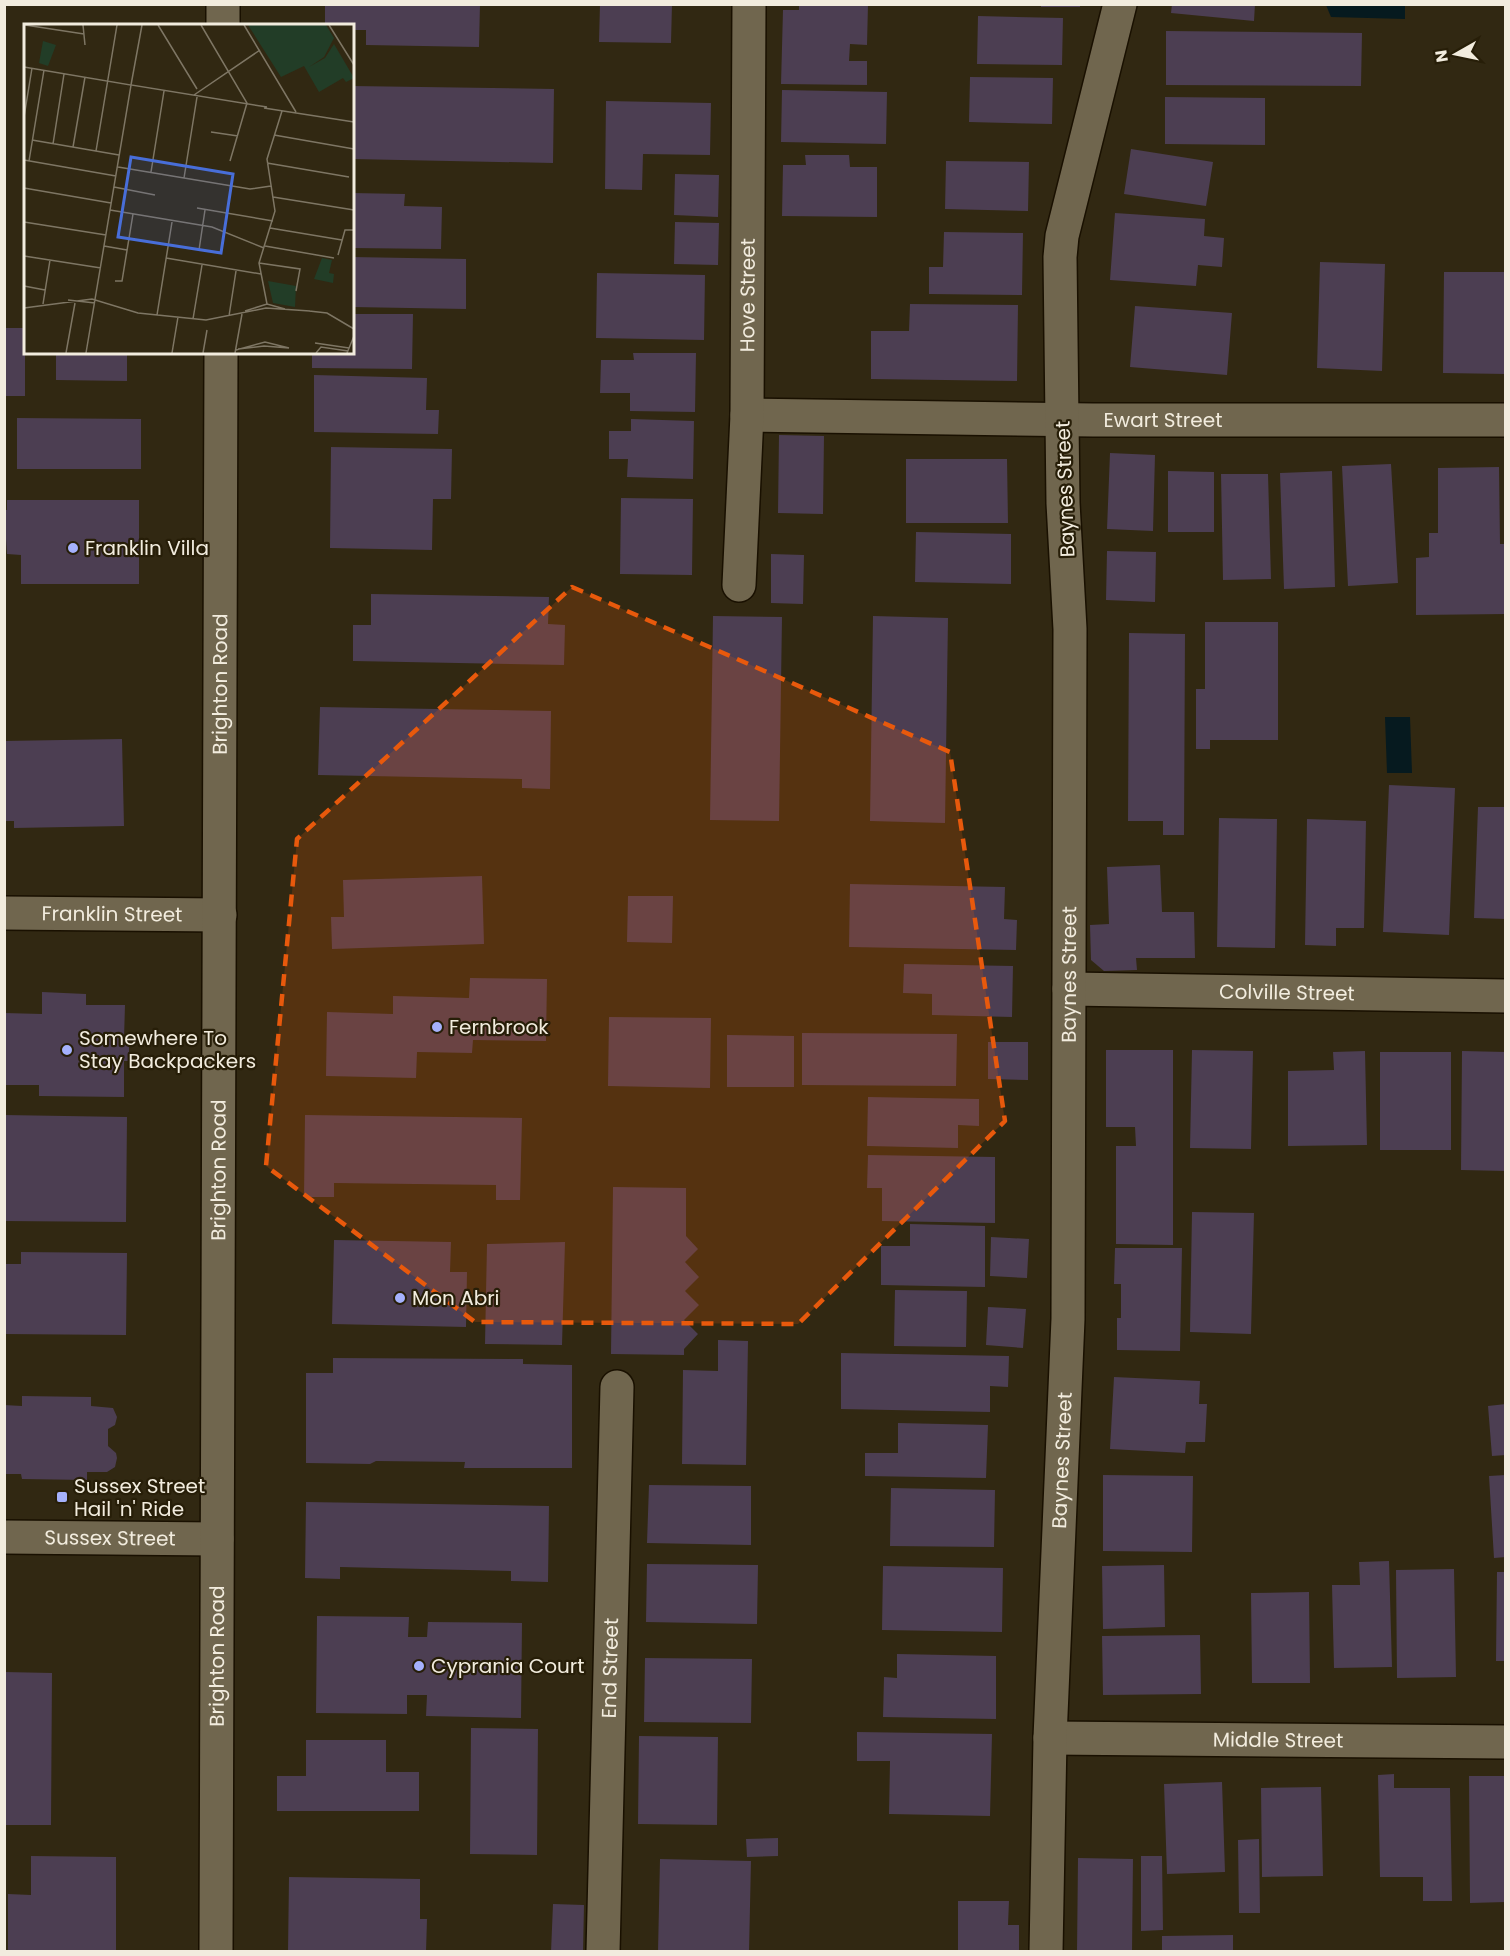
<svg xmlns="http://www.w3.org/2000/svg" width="1510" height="1956" font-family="Poppins,sans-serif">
<rect width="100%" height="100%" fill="#312812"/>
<path fill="#061a1f" d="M1326,5H1405V19L1331,17Z
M1385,717H1410L1412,773H1387Z"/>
<path fill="#4c3e52" d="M325,4H480L479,47L366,45V30H352V26H325Z
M600,4H672L671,43L599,42Z
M799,4H868L867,45L850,44L849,61H867V85L781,84L783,10H799Z
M1041,4H1080V7H1041Z
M1172,4H1255L1254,21L1171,13Z
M978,16L1063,18L1062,65L977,64Z
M1166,31L1362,33L1361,86L1166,85Z
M970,77L1053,78L1052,124L969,122Z
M352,86L554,89L553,163L352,159Z
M782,90L887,92L886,144L781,142Z
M1165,97L1265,98V145L1165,144Z
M606,101L711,103L710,155L643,154L642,190L605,189Z
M1131,149L1213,162L1206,206L1124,194Z
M805,155H849L850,167H877V217L782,216L783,165H806Z
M946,161L1029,162L1028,211L945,209Z
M675,174L719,175L718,217L674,215Z
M352,193L405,194L404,206L442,207L441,249L352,248Z
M1115,213L1205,219L1204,236L1224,238L1222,267L1198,265L1196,286L1110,280Z
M675,222L719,223L718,265L674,264Z
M944,232L1023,233L1022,295L929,294V267H943Z
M352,257L466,259V309L352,307Z
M1320,262L1385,264L1382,371L1317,368Z
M1444,272H1506V374L1443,373Z
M597,273L705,275L704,340L596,338Z
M910,304L1018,305L1017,381L871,379V331H909Z
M1135,306L1232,313L1227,375L1130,367Z
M352,314H413L412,369L312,368V352H352Z
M4,328H25V396H4Z
M56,352H127V381L56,380Z
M633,353H696L695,412L630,411V393H600L601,360H634Z
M314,375L427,378L426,410H439L438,434L314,432Z
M17,418L141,419V469H17Z
M631,419L694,421L693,479L627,477L628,459H609V431H631Z
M779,435L824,436L823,514L778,513Z
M331,447L452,449L451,499H433L432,550L330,548Z
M1110,453L1155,455L1153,531L1107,529Z
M906,459H1007L1008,523H906Z
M1391,464L1398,583L1348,586L1342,466Z
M1499,467L1500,544H1506V614L1416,615V558L1429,557V533H1438V468Z
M1168,471L1214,472V532H1168Z
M1332,471L1335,587L1284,589L1280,473Z
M1221,474H1268L1271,579L1223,580Z
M621,498L693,499L692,575L620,574Z
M7,500H139V584H21V555L7,554L4,510H7Z
M916,532L1011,534V584L915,582Z
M1107,551L1156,552L1155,602L1106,600Z
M771,554L804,555L803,604L771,603Z
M371,594L549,597L548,624L565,625L564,665L353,661V625H371Z
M713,616L782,617L779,821L710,820Z
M873,616L948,618L945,823L870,821Z
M1205,622H1278V740H1210V749H1196V689H1205Z
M1129,633L1185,634L1184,835H1163V821H1128Z
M320,707L551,711L550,789L522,788V779L318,775Z
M122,739L124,826L14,828V821H4V741Z
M1389,785L1455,788L1449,935L1383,932Z
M1478,807H1506V919L1474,918Z
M1219,818L1277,819L1275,948L1217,947Z
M1307,819L1366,821L1364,928H1336V946L1305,945Z
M1160,865L1162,912H1194L1195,958H1136L1137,970L1104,971L1091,960L1090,925L1109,924L1107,867Z
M482,876L484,944L332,949L331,917H344L343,880Z
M850,884L1005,887L1004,919L1017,920L1016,950L849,947Z
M628,896H673L672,943L627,942Z
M904,964L1013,966L1012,1017L932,1015V994L903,993Z
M470,978L547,979L546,1041L473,1040L472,1053L417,1052L416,1078L326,1076L327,1012L393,1014V996L469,998Z
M42,992L86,994V1005H125L124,1039H129V1061H124V1097L39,1096V1085H4V1013L42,1014Z
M609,1017L711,1018L710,1088L608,1086Z
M802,1033L957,1034L956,1086L802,1085Z
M727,1035L794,1036V1087H727Z
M988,1042H1028V1080L988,1079Z
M1106,1050H1173V1245L1116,1244V1146H1136L1135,1127H1106Z
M1192,1050L1253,1051L1251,1149L1190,1148Z
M1365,1051L1367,1145L1288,1146V1071L1334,1070L1333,1052Z
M1462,1051L1506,1052V1171L1461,1170Z
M1380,1052H1451V1150H1380Z
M868,1097L979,1099V1126L958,1125V1148L867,1146Z
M4,1115L127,1117L126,1222L4,1221Z
M305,1115L522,1118L520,1200H496V1185L334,1183V1197H304Z
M868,1155L995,1157V1223L882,1221V1188H867Z
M613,1187L686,1188V1236L698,1249L685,1262L699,1277L685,1291L699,1305L684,1320L698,1334L684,1349V1355L611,1354Z
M1192,1212L1254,1213L1251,1334L1190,1332Z
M910,1224L985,1226V1287L881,1285V1246H910Z
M991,1237L1029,1239L1027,1278L990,1276Z
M334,1240L451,1242L450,1272H467L466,1327L332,1324Z
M565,1242L562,1345L485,1344L487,1244Z
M1115,1248H1182L1180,1351L1117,1350V1318H1121V1284H1114Z
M21,1252L127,1253L126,1335L4,1334V1264H21Z
M895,1290L967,1291L966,1347L894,1346Z
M988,1307L1026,1309L1023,1348L986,1345Z
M718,1340L748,1341L746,1465L682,1464L683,1370L718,1371Z
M841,1353L1009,1356L1008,1387L990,1386V1412L841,1409Z
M333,1358L523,1359V1364L572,1365V1468H464L465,1462L376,1461L370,1464L306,1463V1373H333Z
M1114,1377L1200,1381L1199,1404H1207L1205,1442H1186L1185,1453L1110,1449Z
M22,1396L91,1397V1406L113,1408L117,1417L115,1425L108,1429V1446L116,1453L117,1458L115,1467L107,1472H87V1480L22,1479L21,1474H4V1405L22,1406Z
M1506,1404V1455L1492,1456L1488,1406Z
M898,1423L988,1425L986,1478L865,1476V1453H898Z
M1103,1475L1193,1476L1192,1552L1103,1551Z
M1506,1475V1557L1494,1558L1489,1476Z
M649,1485L751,1486V1545L647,1543Z
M891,1488L995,1490L994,1547L890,1546Z
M306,1502L549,1506L548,1582L511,1581V1571L340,1567V1579L305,1578Z
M1389,1561L1392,1667L1334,1668L1332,1585H1360L1359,1562Z
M647,1564L758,1565L757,1624L646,1622Z
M1164,1565L1165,1627L1103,1629L1102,1566Z
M883,1566L1003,1568L1002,1632L882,1630Z
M1454,1569L1456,1677L1397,1678L1396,1570Z
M1497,1572H1506V1661H1496Z
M1309,1592L1310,1683H1252L1251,1593Z
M317,1616L409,1617L408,1637H427L428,1622L522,1623L521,1718L426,1716L427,1695H407V1714L316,1713Z
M1200,1635L1201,1694L1103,1695L1102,1636Z
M897,1654L996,1656V1719L883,1717L884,1677L897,1678Z
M645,1658L752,1659L751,1723L644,1722Z
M4,1672L52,1673L51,1825H4Z
M471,1728L538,1729L537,1855L470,1854Z
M857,1732L992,1734L990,1816L889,1814L890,1761H857Z
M639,1736L718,1737L717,1825L638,1824Z
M306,1740H386V1772H419V1811H277V1776H306Z
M1394,1774V1788H1450L1452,1901H1423V1877H1380L1378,1775Z
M1469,1776H1506V1902L1470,1903Z
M1222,1782L1225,1872L1167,1874L1164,1784Z
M1321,1787L1323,1876L1262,1877L1261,1788Z
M778,1838V1856L747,1857L746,1839Z
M1259,1839L1260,1913H1239L1238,1840Z
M31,1856L116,1857V1951L8,1950V1894L31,1895Z
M1141,1856H1162L1163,1930L1141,1931Z
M1078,1858L1133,1859L1132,1952H1077Z
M660,1859L751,1861L749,1952H658Z
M289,1877L420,1879V1919H427L426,1952H288Z
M958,1901H1009L1008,1925H1019V1952H958Z
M553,1904L584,1905L583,1952H551Z
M1233,1935V1952H1162V1936Z"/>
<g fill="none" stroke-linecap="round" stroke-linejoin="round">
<g stroke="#191000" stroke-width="36">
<g id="minor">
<path d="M223,26V4"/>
<path id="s1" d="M747,415L1093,420H1506"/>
<path id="s2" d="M739,585L747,415L749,4"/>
<path id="s3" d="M4,913L220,915"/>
<path id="s4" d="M1069,989L1506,996"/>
<path id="s5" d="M4,1537L217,1539"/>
<path id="s6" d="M1050,1738L1506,1742"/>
<path id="s7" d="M216,1952L221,352"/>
<path id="s8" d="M603,1952L617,1387"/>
<path id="s9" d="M1046,1952L1050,1738L1068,1319L1070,629L1063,503L1060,257L1062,236L1120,4"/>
</g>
</g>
<use href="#minor" stroke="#70664e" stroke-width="33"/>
</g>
<path fill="#e8590c" fill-opacity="0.2" stroke="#e8590c" stroke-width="4.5" stroke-dasharray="12 8" stroke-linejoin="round" d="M572,587L950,752L1005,1121L798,1324L475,1322L266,1166L297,839Z"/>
<g fill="#a5b1fc" stroke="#271e08" stroke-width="2">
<circle cx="73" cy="548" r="6"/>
<circle cx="437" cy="1027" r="6"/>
<circle cx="67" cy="1050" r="6"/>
<circle cx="400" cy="1298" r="6"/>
<rect x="56" y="1491" width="12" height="12" rx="3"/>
<circle cx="419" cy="1666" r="6"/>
</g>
<g text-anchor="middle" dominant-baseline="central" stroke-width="4.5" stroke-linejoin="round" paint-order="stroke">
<g font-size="20" fill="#f2ecde" stroke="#271e08">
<text stroke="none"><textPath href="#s2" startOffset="290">Hove Street</textPath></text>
<text stroke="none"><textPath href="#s1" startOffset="416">Ewart Street</textPath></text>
<text transform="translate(1065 489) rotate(-92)">Baynes Street</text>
<text stroke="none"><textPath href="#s7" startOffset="1268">Brighton Road</textPath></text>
<text stroke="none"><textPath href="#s3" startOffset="108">Franklin Street</textPath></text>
<text stroke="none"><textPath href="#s9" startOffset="978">Baynes Street</textPath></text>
<text stroke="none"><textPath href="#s4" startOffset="218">Colville Street</textPath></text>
<text stroke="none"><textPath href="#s7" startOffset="782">Brighton Road</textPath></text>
<text stroke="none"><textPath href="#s9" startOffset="492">Baynes Street</textPath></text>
<text stroke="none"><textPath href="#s5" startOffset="106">Sussex Street</textPath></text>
<text stroke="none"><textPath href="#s7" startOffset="296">Brighton Road</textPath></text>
<text stroke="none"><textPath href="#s8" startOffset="284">End Street</textPath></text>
<text stroke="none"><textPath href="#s6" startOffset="228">Middle Street</textPath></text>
</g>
<g font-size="20" fill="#f2ecde" stroke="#271e08" text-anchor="start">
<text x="85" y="548">Franklin Villa</text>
<text x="449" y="1027">Fernbrook</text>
<text x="79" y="1038">Somewhere To<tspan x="79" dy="23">Stay Backpackers</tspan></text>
<text x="412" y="1298">Mon Abri</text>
<text x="74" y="1486">Sussex Street<tspan x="74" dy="23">Hail 'n' Ride</tspan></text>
<text x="431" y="1666">Cyprania Court</text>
</g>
</g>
<g transform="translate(24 24)">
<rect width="330" height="330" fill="#312812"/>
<path d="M224,1H302L310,14L300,33L285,43L301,34L310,20L330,54L322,58L319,54L295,68L280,42L257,53ZM19,17L32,21L24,42L15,39ZM298,234L308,236L305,249L310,250L309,259L290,255ZM244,257L272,262L271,283L249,279Z" fill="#223d27"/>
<path fill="none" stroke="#7e7664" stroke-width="1.5" d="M1,1L60,10M59,1L61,21M118,1L107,61L243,83M134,1L173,65M177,1L223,79L206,137M220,1L272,88M305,1L330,41M0,43L107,61L62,329M170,71L236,26M240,84L330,98M0,93L8,44M187,108L214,112M250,111L330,125M8,116L95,131M29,120L40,50M49,123L61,53M72,127L93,1M0,136L92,152M5,137L20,46M243,139L325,153M94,143L226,165L247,162M127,148L140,67M160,154L173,73M90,163L131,171M0,164L87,179M249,173L330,186M173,184L249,197M86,186L188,203L240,224M0,198L82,211M246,204L318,216M80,222L103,226M241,222L310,234M175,226L181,186M314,231L321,206H330M0,232L77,244M142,234L237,250M235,239L276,245L272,267M91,257H98L109,190M0,262L21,266M44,276L71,279M19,280L26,236M243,280L235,239L251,187L243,135L258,87M0,284L68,275L114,289L182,296L242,284L286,287M221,287L243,280L261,285M285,287L303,289L330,305M133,291L148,198M205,292L212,247M169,295L178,241M291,319L325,324M212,326L241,318L265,324L240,322L214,325M42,329L51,279M148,329L154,293M179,329L183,306M211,329L218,290M292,329L297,323L324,327M323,329L330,312"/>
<path fill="#486ed9" fill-opacity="0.15" stroke="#486ed9" stroke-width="3" d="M107,133L209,150L197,229L94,213Z"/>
<rect width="330" height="330" fill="none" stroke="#f2ecde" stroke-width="3"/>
</g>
<rect width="1510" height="1956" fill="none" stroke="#f2ecde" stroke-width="12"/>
<g transform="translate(1456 54) rotate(261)" stroke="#271e08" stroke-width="4.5" paint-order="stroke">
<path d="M0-4.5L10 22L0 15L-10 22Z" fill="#f2ecde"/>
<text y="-9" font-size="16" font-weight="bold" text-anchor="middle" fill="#f2ecde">N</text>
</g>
</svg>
